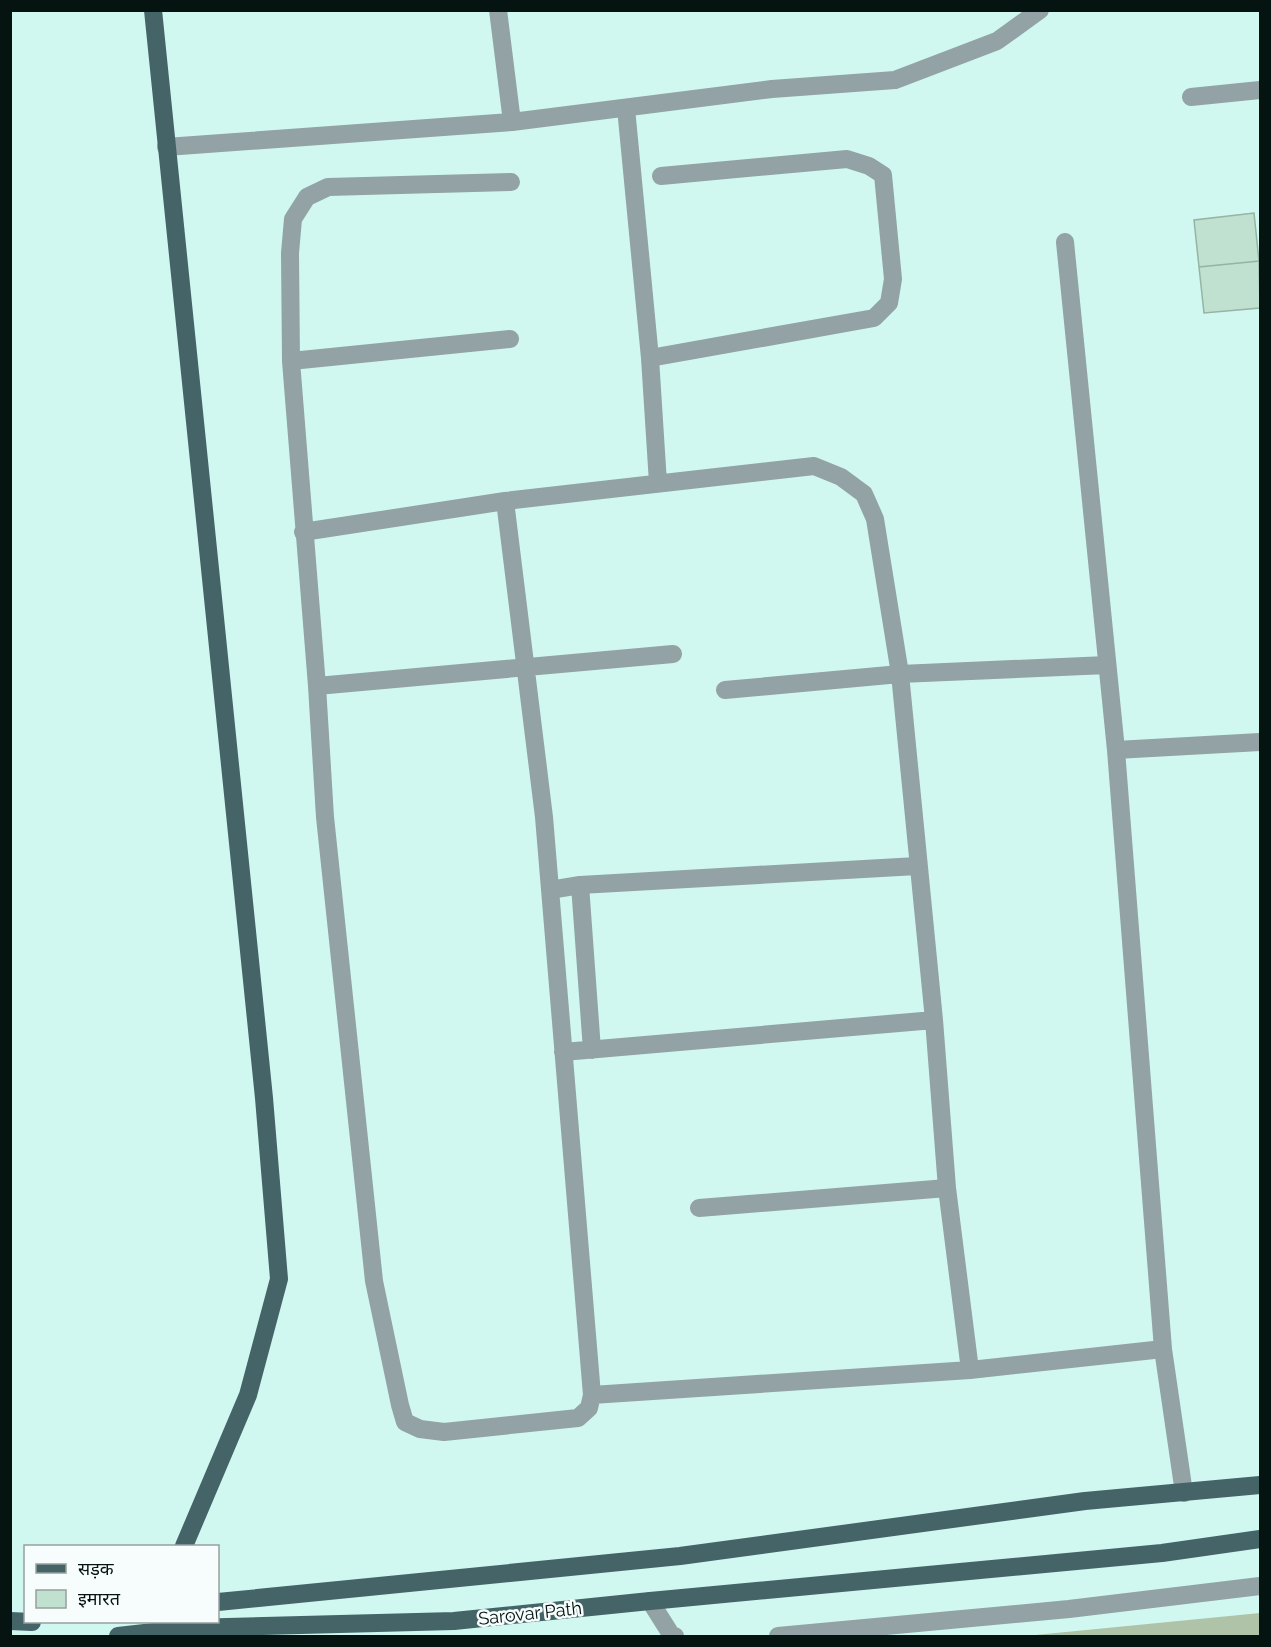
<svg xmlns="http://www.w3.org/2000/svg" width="1271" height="1647" font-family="Raleway,'Noto Sans Devanagari',sans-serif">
<rect width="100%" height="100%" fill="#d0f8f1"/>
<path fill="#afc3a8" d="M1260,1613V1636H1025Z"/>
<path fill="#c0e1cf" stroke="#95b4a3" stroke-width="1.5" d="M1254,213L1259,261L1199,267L1194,220Z
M1259,261L1260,308L1204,313L1199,267Z"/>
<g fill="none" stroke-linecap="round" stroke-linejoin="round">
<path stroke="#92a2a5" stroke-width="18" d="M498,10L512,122
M1191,97L1260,90
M626,108L650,358L658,483
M166,147L512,122L772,89L895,80L997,41L1040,10
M1065,242L1116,750L1163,1349L1184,1493
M650,358L874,318L889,303L893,279L883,175L869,166L847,159L661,176
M291,361L510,339
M505,501L544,817L592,1395L589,1408L578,1418L444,1432L420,1429L405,1422L400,1405L374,1281L325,817L317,686L291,361L290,253L293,219L307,197L328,187L511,182
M303,532L505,501L814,466L841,477L864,494L875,519L900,674L934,1020L947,1188L970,1370
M317,686L673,654
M725,690L900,674L1107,665
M1116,750L1260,742
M580,885L592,1050
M550,890L580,885L917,866
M563,1052L934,1020
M699,1208L947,1188
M592,1395L970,1370L1163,1349
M650,1601L672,1636H675
M778,1636L1069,1609L1260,1586"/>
<path stroke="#456468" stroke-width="18" d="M153,10L264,1098L279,1279L248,1395L184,1546
M218,1602L680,1556L1085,1501L1260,1485
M10,1621L32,1622
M118,1636L189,1628L454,1621L650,1601L1162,1553L1260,1539"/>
</g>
<g text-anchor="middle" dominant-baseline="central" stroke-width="5" stroke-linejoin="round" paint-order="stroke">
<g font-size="18" fill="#051311" stroke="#f6fdfc">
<text transform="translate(530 1613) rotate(-6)">Sarovar Path</text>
</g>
</g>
<rect width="1271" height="1647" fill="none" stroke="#051311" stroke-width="24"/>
<rect x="24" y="1545" width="195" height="78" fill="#f6fdfc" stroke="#969f9e" stroke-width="1.5"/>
<rect x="36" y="1564" width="30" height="9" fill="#456468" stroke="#969f9e" stroke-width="1.5"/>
<text x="78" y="1575" font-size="18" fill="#051311">सड़क</text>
<rect x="36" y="1590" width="30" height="18" fill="#c0e1cf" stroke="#969f9e" stroke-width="1.5"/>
<text x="78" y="1605" font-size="18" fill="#051311">इमारत</text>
</svg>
